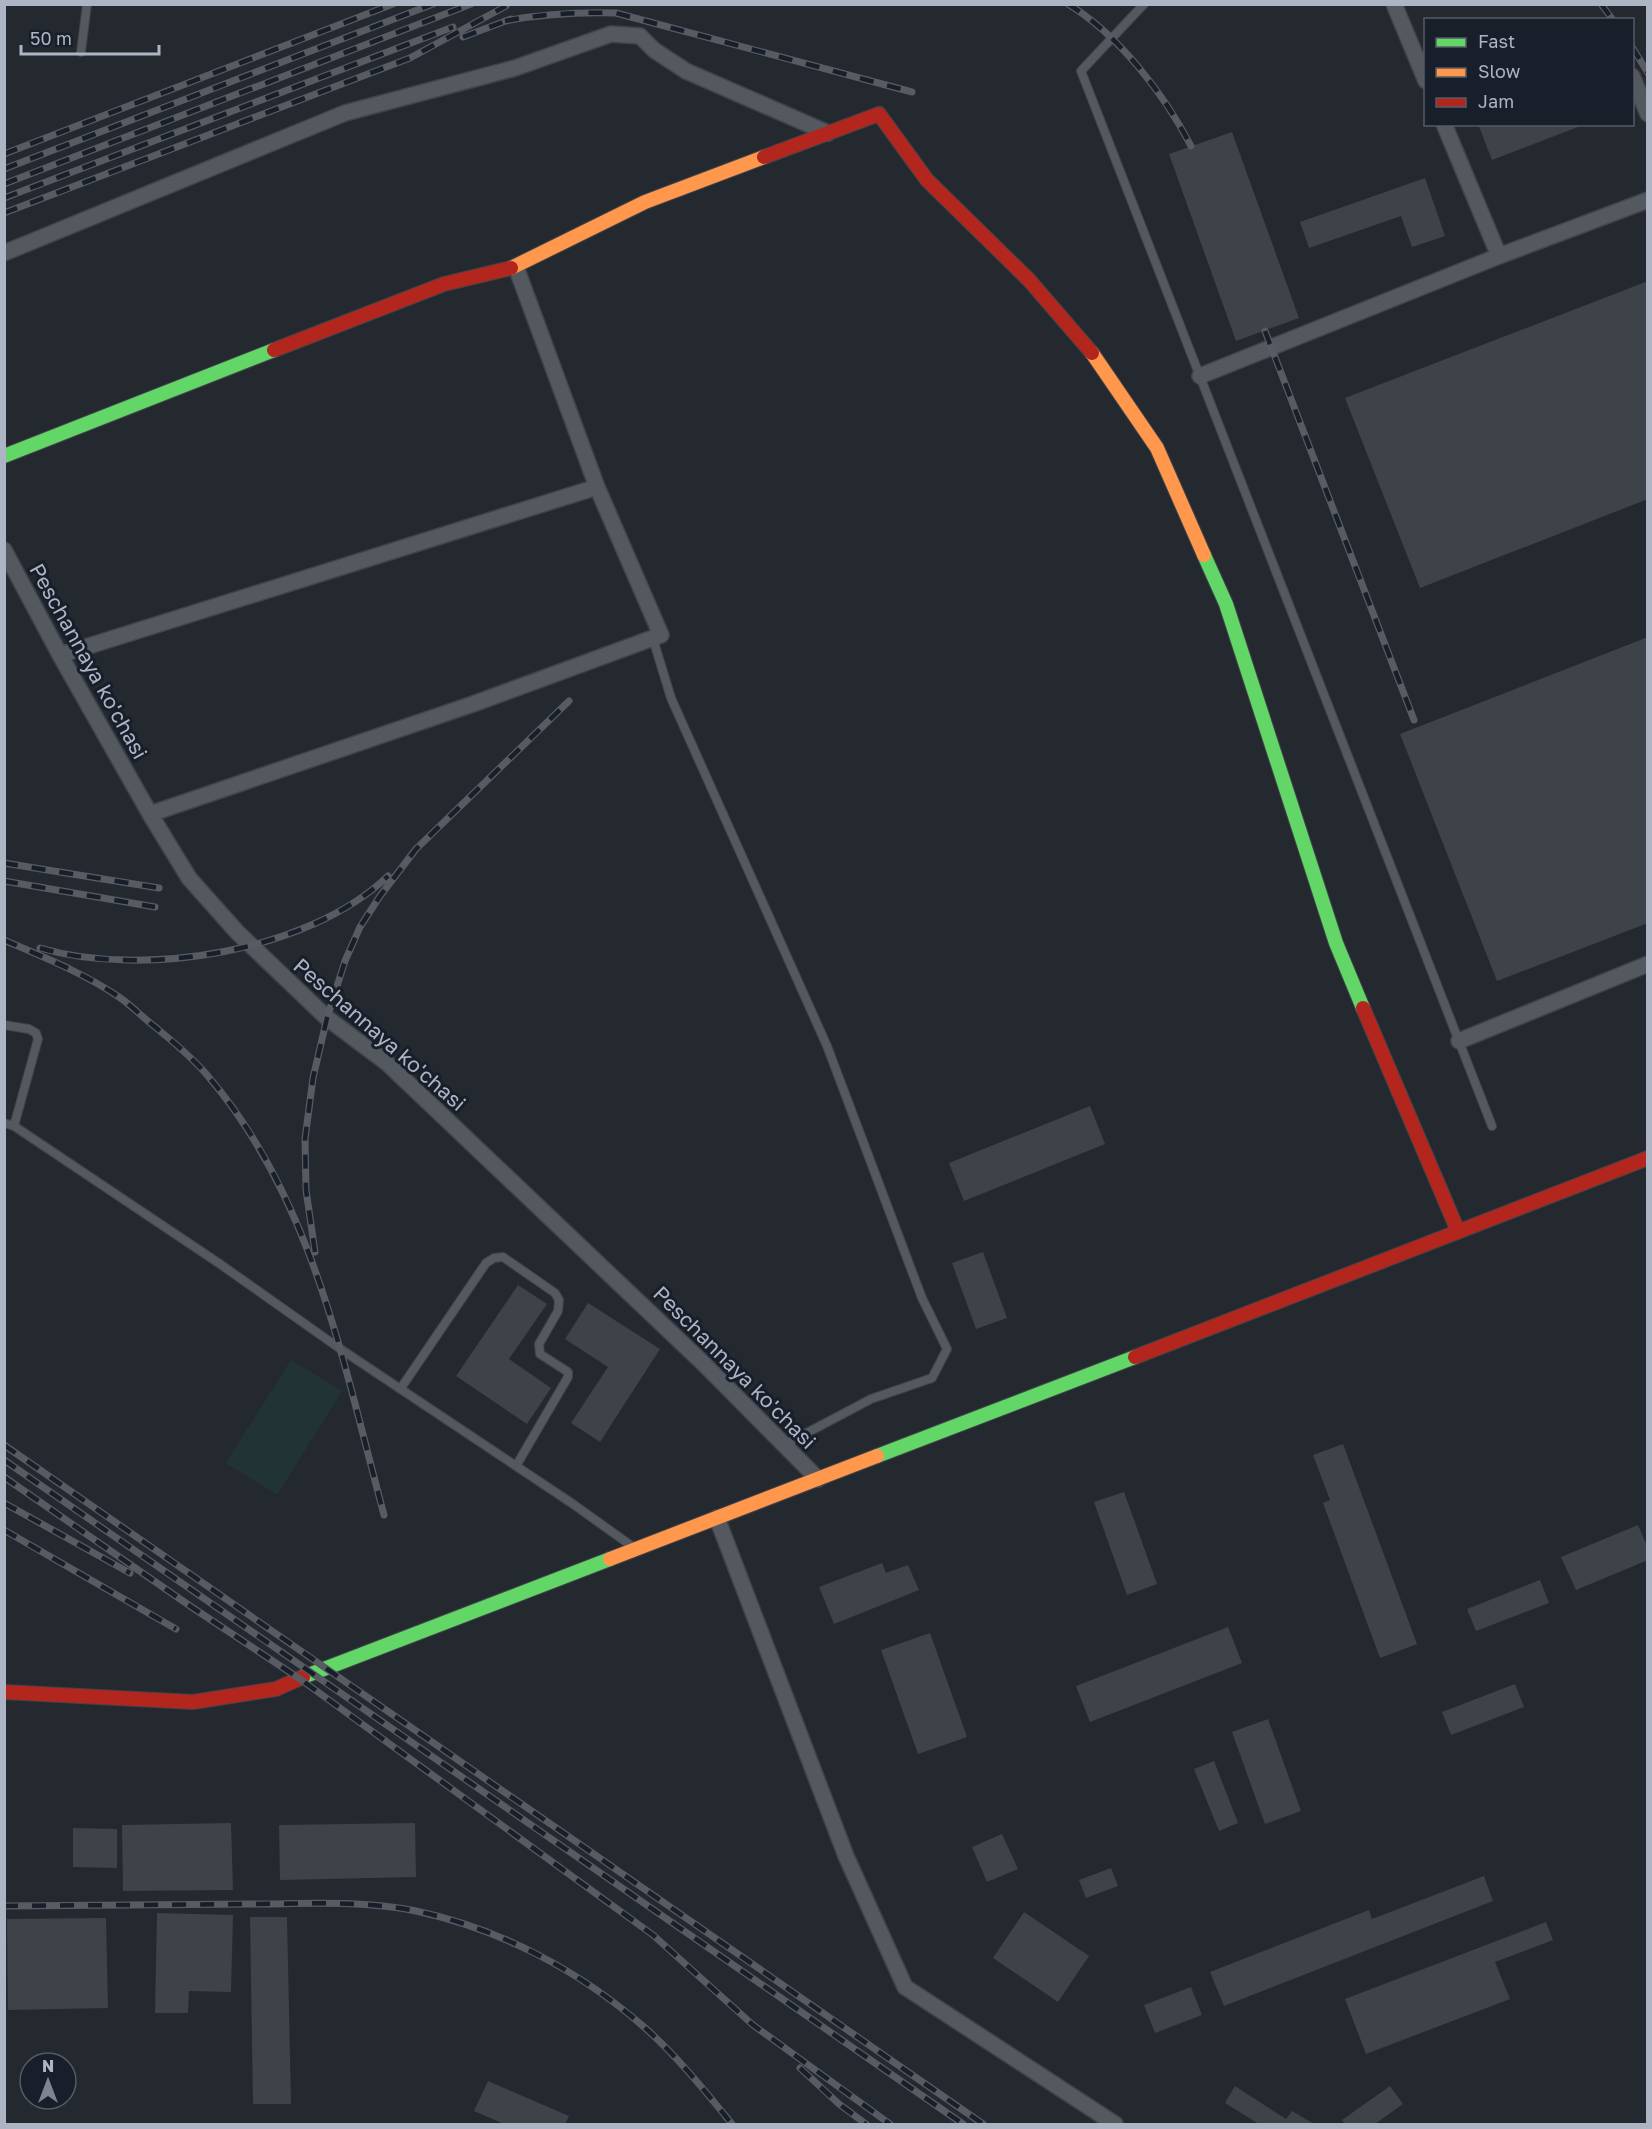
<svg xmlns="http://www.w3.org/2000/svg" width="1652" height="2129" font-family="'Golos Text',sans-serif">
<rect width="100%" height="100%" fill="#242930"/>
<path fill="#223336" d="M291,1360L342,1391L277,1495L226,1463Z"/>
<path fill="#3e4249" d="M1478,124H1583V125L1492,160Z
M1232,132L1299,318L1236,341L1169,154Z
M1425,178L1445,236L1412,247L1401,216L1309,248L1300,222Z
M1648,281V499L1420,588L1345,398Z
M1648,637V923L1497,981L1400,734Z
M1090,1106L1105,1144L964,1201L949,1163Z
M983,1252L1007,1318L976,1329L952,1263Z
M518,1285L547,1304L509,1359L551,1388L527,1424L456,1376Z
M588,1303L660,1349L600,1442L571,1423L608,1367L565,1339Z
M1343,1444L1417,1644L1380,1658L1323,1503L1330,1500L1313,1455Z
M1124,1492L1157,1584L1127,1595L1094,1502Z
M1638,1525L1648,1548V1560L1576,1590L1561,1557Z
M882,1563L886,1573L908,1565L919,1590L834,1624L819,1587Z
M1540,1580L1549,1603L1476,1631L1467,1609Z
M1228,1627L1242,1663L1090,1722L1076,1686Z
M930,1633L967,1737L918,1754L881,1650Z
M1515,1684L1524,1707L1451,1735L1442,1712Z
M1268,1719L1301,1811L1265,1824L1232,1732Z
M1214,1761L1238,1823L1219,1831L1194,1769Z
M231,1823L233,1890L123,1891L122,1825Z
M415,1823L416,1877L280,1880L279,1825Z
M73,1828L117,1829V1868L73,1867Z
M1002,1834L1018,1869L987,1882L972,1847Z
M1111,1868L1118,1886L1086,1898L1079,1880Z
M1484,1876L1493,1901L1224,2006L1210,1972L1369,1910L1372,1919Z
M1024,1912L1089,1956L1058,2002L993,1958Z
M157,1913L233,1915L231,1992L189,1991L188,2013H155Z
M250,1917H287L291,2104H253Z
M106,1918L108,2008L8,2010L7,1919Z
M1546,1922L1553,1940L1495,1962L1510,1999L1366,2054L1345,1999Z
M1191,1987L1202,2015L1155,2033L1144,2005Z
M488,2081L569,2116L565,2124H504L474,2111Z
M1235,2086L1286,2119L1292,2111L1314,2124H1259L1225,2103Z
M1390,2086L1403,2104L1375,2124H1345L1342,2120Z"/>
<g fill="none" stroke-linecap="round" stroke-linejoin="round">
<g stroke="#404349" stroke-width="10">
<path id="lane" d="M1144,4L1081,71L1492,1126
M81,52L87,4
M653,639L671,698L827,1046L922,1298L947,1349L932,1378L871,1399L784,1445
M4,1025L29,1029L36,1033L38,1039L14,1126
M4,1123L14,1126L220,1264L339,1348L573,1504L633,1547
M401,1388L486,1263L494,1258L503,1257L555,1293L559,1300L558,1311L539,1344L540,1354L568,1372V1377L516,1466"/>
</g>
<g stroke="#404349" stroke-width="18">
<path id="street" d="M1394,4L1426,81
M1632,76L1648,114
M1444,124L1499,256
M4,253L345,113L515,68L611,34L640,36L654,50L686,71L828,133
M1200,376L1499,256L1648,200
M4,550L60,655L150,814L189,878L237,932L327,1018L387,1063L704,1364L818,1479
M60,655L597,487
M150,814L473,704L661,635L597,487L516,267
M1459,1041L1648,964
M717,1518L846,1856L905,1987L1115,2124"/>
</g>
<g stroke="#404349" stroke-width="16">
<path id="fast" d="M4,456L274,350
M1204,555L1226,604L1336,943L1363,1008
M877,1456L1135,1357
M303,1677L610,1559"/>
</g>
<g stroke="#404349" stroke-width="16">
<path id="slow" d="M511,268L645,202L764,157
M1092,353L1157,448L1204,555
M610,1559L877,1456"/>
</g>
<g stroke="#404349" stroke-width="16">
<path id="jam" d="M764,157L879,114L927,180L1029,280L1092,353
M274,350L444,284L511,268
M1363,1008L1458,1231
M1135,1357L1648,1158
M4,1692L193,1702L276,1689L303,1677"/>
</g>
<use href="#lane" stroke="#54585f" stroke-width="8"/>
<use href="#street" stroke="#54585f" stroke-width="15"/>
<use href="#fast" stroke="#63d668" stroke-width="14"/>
<use href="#slow" stroke="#ff974d" stroke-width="14"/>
<use href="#jam" stroke="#b3261e" stroke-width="14"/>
<g stroke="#585b62" stroke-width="7">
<path id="rail" d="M1068,4C1119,35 1164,94 1191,146
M1601,4L1613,20
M505,21C542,14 577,12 616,13L912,92
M463,37L511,19
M1632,47L1648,73
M4,154L393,4
M4,169L433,4
M4,184L471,4
M4,198L453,27
M4,213L410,58L506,6
M1265,331L1414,720
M4,863L159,888
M4,881L155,907
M4,940C43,957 84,973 119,997C131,1005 142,1017 154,1026C172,1041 192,1057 207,1075C313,1198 343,1363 384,1515
M40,948C143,978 309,952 388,876
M315,1252L306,1190L305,1139L313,1078L327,1018L345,961L360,927L380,896L416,849L569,701
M4,1445L983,2124
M4,1460L963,2124
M4,1477L193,1608L300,1679L653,1935L753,2025L890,2124
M4,1503L130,1573
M4,1530L176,1629
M4,1906C86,1905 168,1905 249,1904C305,1904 362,1900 416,1911C501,1929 580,1971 644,2027C677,2056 705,2091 732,2124
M800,2068L839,2104L866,2124"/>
</g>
<use href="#rail" stroke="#181f2a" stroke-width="4.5" stroke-dasharray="14" stroke-linecap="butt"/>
</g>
<g text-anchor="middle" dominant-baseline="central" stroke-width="6" stroke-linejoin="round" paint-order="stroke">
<g font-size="21" fill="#adb4c3" stroke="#181f2a">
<text transform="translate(89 661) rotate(61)">Peschannaya ko'chasi</text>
<text transform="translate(380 1034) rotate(41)">Peschannaya ko'chasi</text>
<text transform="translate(735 1367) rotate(45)">Peschannaya ko'chasi</text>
</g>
</g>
<rect width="1652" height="2129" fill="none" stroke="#adb4c3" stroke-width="12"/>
<rect x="1424" y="18" width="210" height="108" fill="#181f2a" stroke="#545b67" stroke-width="1.5"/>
<rect x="1436" y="38" width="30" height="9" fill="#63d668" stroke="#545b67" stroke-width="1.5"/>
<text x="1478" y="48" font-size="18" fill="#adb4c3">Fast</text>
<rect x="1436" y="68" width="30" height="9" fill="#ff974d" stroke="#545b67" stroke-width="1.5"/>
<text x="1478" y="78" font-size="18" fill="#adb4c3">Slow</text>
<rect x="1436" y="98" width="30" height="9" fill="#b3261e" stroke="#545b67" stroke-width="1.5"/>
<text x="1478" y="108" font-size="18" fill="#adb4c3">Jam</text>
<g transform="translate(48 2081)"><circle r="28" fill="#181f2a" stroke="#545b67" stroke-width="1.5"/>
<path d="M0-4.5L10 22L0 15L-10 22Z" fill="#7d8390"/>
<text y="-9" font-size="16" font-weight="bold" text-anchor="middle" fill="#adb4c3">N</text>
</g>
<path d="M21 45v9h138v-9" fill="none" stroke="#adb4c3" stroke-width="3"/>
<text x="30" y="45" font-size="18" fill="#adb4c3" stroke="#181f2a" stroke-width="4.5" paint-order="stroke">50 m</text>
</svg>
